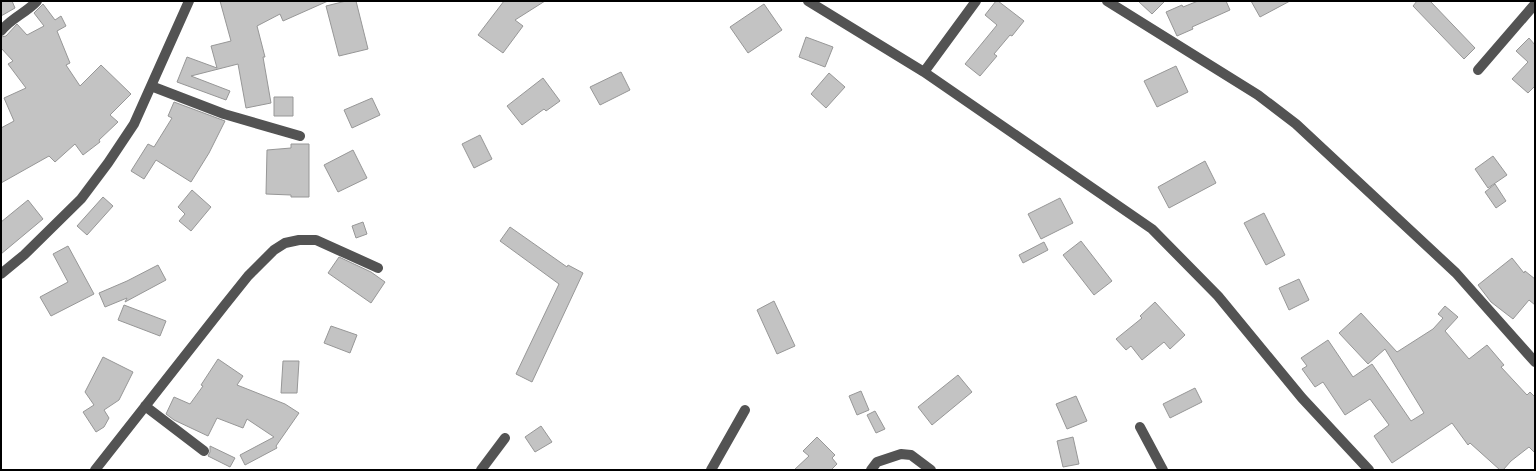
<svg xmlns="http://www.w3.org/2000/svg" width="1536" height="471" font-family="'Alegreya Sans',sans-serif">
<rect width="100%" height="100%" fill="#fff"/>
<path fill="#c3c3c3" stroke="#979797" d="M1,1H12L15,8L1,16Z
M220,1H328L283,21L280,14L257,26L265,57H263L271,103L246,108L238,64L191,76L230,91L226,100L177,82L187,57L217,68L211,46L231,41Z
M346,1H356L368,49L339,56L326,6Z
M504,1H545L515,20L523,26L503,53L478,35Z
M996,1H998L1024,21L1012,36L1010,35L994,54L997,56L980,76L965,64L997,25L985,15Z
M1138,1H1165L1152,14Z
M1198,1H1226L1230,10L1192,27L1193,29L1177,36L1166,12L1182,5L1183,7Z
M1251,1H1290L1260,17Z
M1417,1H1430L1475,48L1464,59L1413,6Z
M43,4L55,20L61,16L66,26L57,31L70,63L66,65L80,86L101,65L131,94L110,115L118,122L99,140L100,142L83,155L75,144L55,162L49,156L1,183V128L14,121L4,98L26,88L8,64L13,61L1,48V37L6,36L17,24L27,35L44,26L34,13Z
M764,4L782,30L748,53L730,27Z
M806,37L833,47L825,67L799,57Z
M1529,38L1535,45V86L1528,93L1512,79L1528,62L1516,51Z
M1176,66L1188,92L1157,107L1144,81Z
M621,72L630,90L600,105L590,87Z
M829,73L845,87L826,108L811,94Z
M543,78L560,101L546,111L544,109L522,125L507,106Z
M274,97H293V116H274Z
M372,98L380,115L352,128L344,110Z
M174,102L225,121L209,153L191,182L156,160L144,179L131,171L148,144L154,147L172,118L168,116Z
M480,135L492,159L474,168L462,144Z
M291,144H309V197H291V195L266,194L267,150L291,148Z
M353,150L367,178L338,192L324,165Z
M1493,156L1507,175L1488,188L1475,169Z
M1205,161L1216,183L1169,208L1158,187Z
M1495,184L1506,201L1496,208L1485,192Z
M192,190L211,207L191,231L179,221L185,214L178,207Z
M103,197L113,206L87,235L77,226Z
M1060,198L1073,223L1041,239L1028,214Z
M28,200L43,219L1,254V222Z
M1264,213L1285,255L1266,265L1244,223Z
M363,222L367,234L356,238L352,226Z
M510,227L567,267L568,265L583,273L532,382L516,374L559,284L500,241Z
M1081,241L1112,281L1094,295L1063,255Z
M1044,242L1048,250L1023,263L1019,255Z
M68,246L94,294L51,316L40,297L68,282L53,254Z
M339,257L371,272L385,282L371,303L328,273Z
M1512,258L1524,273L1525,271L1535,279V305L1529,300L1513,319L1491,302L1478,285Z
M158,265L166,280L125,302L127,298L105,307L99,293L127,281Z
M1299,279L1309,300L1289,310L1279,288Z
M774,301L795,346L777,354L757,310Z
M1155,302L1185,335L1170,349L1164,342L1142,360L1131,346L1126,350L1116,339L1142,318L1140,316Z
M124,305L166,321L160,336L118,320Z
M1445,306L1458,317L1445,331L1469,359L1487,345L1504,365L1501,367L1527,395L1530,392L1535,397V453L1529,447L1511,461L1503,470H1500L1470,443L1468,445L1452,423L1392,463L1374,436L1389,425L1370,399L1345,415L1323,382L1315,387L1302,369L1307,366L1301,358L1328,340L1353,377L1372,364L1411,421L1424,413L1385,349L1368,364L1339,333L1361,313L1397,352L1433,329L1443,318L1438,314Z
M331,326L357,335L350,353L324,343Z
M103,357L133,372L119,400L104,410L109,418L104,427L96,432L83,412L94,405L85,392Z
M218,359L243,376L237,385L285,404L299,413L276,446L277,448L245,465L240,455L274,437L247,419L243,428L217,418L208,436L174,420L166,414L174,397L190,404L203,386L201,385Z
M283,361H299L297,393H281Z
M958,375L972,392L932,425L918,407Z
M1195,388L1202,402L1170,418L1163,404Z
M861,391L869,410L857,415L849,396Z
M1076,396L1087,421L1067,429L1056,404Z
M875,411L885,429L876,433L867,415Z
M541,426L552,442L535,452L525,437Z
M817,437L835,455L832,458L837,464L831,470H794L809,456L803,451Z
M1073,437L1079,464L1063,467L1057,441Z
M210,446L235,458L230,467L208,456L210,452Z"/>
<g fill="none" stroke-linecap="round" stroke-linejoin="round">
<path stroke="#535353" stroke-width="10" d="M808,1L924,72L1152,229L1218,296L1302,398L1369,470
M1107,1L1258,95L1296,124L1456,273L1535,362
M1,31C11,18 26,13 37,1
M1478,70L1535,4
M924,72L976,1
M151,86L224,114L300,136
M1,274L24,255L81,199L108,163L134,124L189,1
M145,406L204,451
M1140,427L1163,470
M95,470L224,306L248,276L274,250L285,243L299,240H316L378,268
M481,470L505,438
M711,470L745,410
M871,470L877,462L901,454L911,455L931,470"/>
</g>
<rect width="1536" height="471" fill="none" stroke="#000000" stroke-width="4"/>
</svg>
